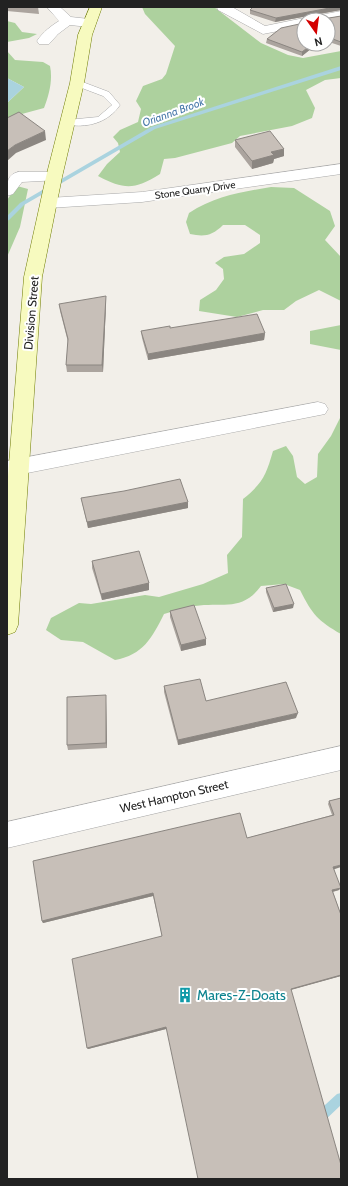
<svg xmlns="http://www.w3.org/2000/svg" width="348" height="1186" font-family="Cabin,sans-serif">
<rect width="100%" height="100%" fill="#f2efe9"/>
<path fill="#add19e" d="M142,7H214L261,43L288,55L303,58L341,51V78L325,80L306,90L315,108L312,118L292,126L240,136L232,143L175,158L164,159L160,174C134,190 125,190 98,176L107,164L120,152L118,143L113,137L120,130L138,122L141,109L136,101L143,86L162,79L166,74L175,46L145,14Z
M7,21L15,23L22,32L37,34L29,38L7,42Z
M7,51L15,60L43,62L50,66C53,80 49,95 44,108L7,118V103L24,87L7,78Z
M17,186L28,189L20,227L7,257V200Z
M271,187L294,188L330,211L335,226L325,240L341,257V301L319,290L296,301L284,310H263L237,317L199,311L200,300L216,290L224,279L223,269L215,263L224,257L244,254L260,243V235L245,225H223C212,236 204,237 190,234L186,222L189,213C215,196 241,192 271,187Z
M341,325V350L310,344V331Z
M341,416V634C318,621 312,614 300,590L284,584L261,586C242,612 222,602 195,606C185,608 174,611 164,614C152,638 143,655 115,660L83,642L61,640L46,630L51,618L79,603L91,604L145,595L159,597L203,584L228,573L227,555L242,537L243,499C263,483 266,475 273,451L286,446L293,456L297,477L305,484L317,477L318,454L331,436Z"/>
<path fill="#aad3df" d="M7,78L24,87L7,103Z"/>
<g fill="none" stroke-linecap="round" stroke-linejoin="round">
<path fill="#aad3df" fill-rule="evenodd" d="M341,66V70L155,129L24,205L9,220L7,221V216L20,203L151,127Z
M341,1093V1105L322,1123L318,1124L314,1123L313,1119L314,1115L337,1094Z"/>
<g stroke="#a9a9a9" stroke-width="1">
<path id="lane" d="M74,81H80L109,92L120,105C108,123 86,129 64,124L63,122L67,120L98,117L112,105L103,96L74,85Z"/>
</g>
<g stroke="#a9a9a9" stroke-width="1">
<path id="street" d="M47,7H60L71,17L89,19L96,23L89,27L70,25L58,34L49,44H39L37,41C43,32 51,26 59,21Z
M217,7H232L265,26L304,18L309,19L310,17L341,11V19L328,21V20H304V26L263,34L218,10Z
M341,164V174L142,202L49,208L43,206L41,203L43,200L49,198L142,192Z
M18,172H54L59,174L62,177L59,180L22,182L13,194L7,196C7,185 6,175 18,172Z
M318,402L325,404L328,409L325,414L7,477V461Z
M341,746V770L7,848V822Z"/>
</g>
<g stroke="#707d05" stroke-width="1">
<path id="secondary" d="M90,7H102L92,35L84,83L62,177L42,277L18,625L15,632L7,635V489L24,277L46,177L70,83L78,35Z"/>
</g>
<use href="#lane" fill="#fff" fill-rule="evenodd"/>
<use href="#street" fill="#fff" fill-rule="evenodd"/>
<use href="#secondary" fill="#f7fabf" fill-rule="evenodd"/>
</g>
<path fill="#aba49e" d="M7,7H38L39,14L7,11Z
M341,7V10L275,22L250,14V10Z
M341,16V46L329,42L328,43V20L329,18Z
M267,39L304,44H327L319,50L312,48L302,56L266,43Z
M235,140L284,149V156L274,159L273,163L252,169L235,147Z
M59,304H106L103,372H67L66,365L68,342L60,311Z
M170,328L265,333L264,340L148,360L142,338L141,331Z
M81,498L188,502V508L88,528Z
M92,561L149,583V590L102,600L92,568Z
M266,588L293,608L273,612L266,592Z
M170,611L206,645L181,651L170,617Z
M164,686L206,701L296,718L178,745L164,692Z
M106,695V701L107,748L68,750L67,745Z
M341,798L334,869L339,890L333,892L341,915V976L291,990L166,1029L88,1049L162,936L153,896L43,923L42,921L247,838L332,815L328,804L329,801Z"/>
<path fill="#8b8681" d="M335,7H341V10L275,22L276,18Z
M313,44L312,48L302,56V52Z
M322,44H327L319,50L320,46Z
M45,131L46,140L16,153L7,161V151L15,145Z
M284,149V156L274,159L273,163L252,169V161L271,152Z
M106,296V304L103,372L102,365Z
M265,333L264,340L148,360V354Z
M188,502V508L88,528L87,522Z
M149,583V590L102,600L101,594Z
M294,604L293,608L273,612L274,608Z
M206,639V645L181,651V645Z
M106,695V701L107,748L106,743Z
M298,713L296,718L178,745V740Z
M341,865V867L332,870L333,867Z
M341,888L339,890L331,892L332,890Z
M153,893V896L43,923L42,921Z
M341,975V976L290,990L291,989Z
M166,1027V1029L88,1049L87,1048Z"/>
<path fill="#c7bfb8" stroke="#8b8681" d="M253,7H335L276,18L250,10Z
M341,16V42L330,38L328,39V20H305L306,17L329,18Z
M304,23V44H312L302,52L267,39L281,28Z
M314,44H322L320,46Z
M19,112L45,131L15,145L7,151V118Z
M270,131L284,149L271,152L274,155L252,161L235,140Z
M106,296L102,365H66L68,339L59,304Z
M257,314L265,333L148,354L141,331L170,326V328Z
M180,479L188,502L87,522L81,498L124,491Z
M139,551L149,583L101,594L92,561Z
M286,584L294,604L274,608L266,588Z
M194,605L206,639L181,645L170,611Z
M200,679L206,701L286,682L298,713L178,740L164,686Z
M106,695V743L67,745V697Z
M341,798V865L333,867L341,888L332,890L341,915V975L291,989L341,1165V1179H198L166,1027L87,1048L72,959L162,936L153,893L42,921L33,861L240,813L247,838L334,815L329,801Z"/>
<defs>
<g id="building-bare" transform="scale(1.2)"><path d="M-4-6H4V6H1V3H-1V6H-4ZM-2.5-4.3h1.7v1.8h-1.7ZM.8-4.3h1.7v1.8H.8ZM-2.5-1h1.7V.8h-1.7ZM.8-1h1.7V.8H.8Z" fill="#0f9aa8" stroke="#fff" stroke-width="2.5" paint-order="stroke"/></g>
</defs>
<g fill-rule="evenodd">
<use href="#building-bare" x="185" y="995"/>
</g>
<g text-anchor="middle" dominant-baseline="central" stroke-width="4" stroke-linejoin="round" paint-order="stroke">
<g font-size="10" fill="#222" stroke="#fff">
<text transform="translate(195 190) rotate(-8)">Stone Quarry Drive</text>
</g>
<g font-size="11" font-style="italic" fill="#4a7aab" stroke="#fff">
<text transform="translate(173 112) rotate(-20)">Orianna Brook</text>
</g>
<g font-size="12" fill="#222" stroke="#fff">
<text transform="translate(31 313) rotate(-85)">Division Street</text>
<text transform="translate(174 796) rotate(-13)">West Hampton Street</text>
</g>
<g font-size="14" fill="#0d838f" stroke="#fff" text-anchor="start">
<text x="197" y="995">Mares-Z-Doats</text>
</g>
</g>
<rect width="348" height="1186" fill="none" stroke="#222222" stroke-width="16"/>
<g transform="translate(316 32) rotate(166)"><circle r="19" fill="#ffffff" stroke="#a7a7a7"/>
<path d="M0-3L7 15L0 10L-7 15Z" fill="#d40000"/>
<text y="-6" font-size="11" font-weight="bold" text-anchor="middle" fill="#222222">N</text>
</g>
</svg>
